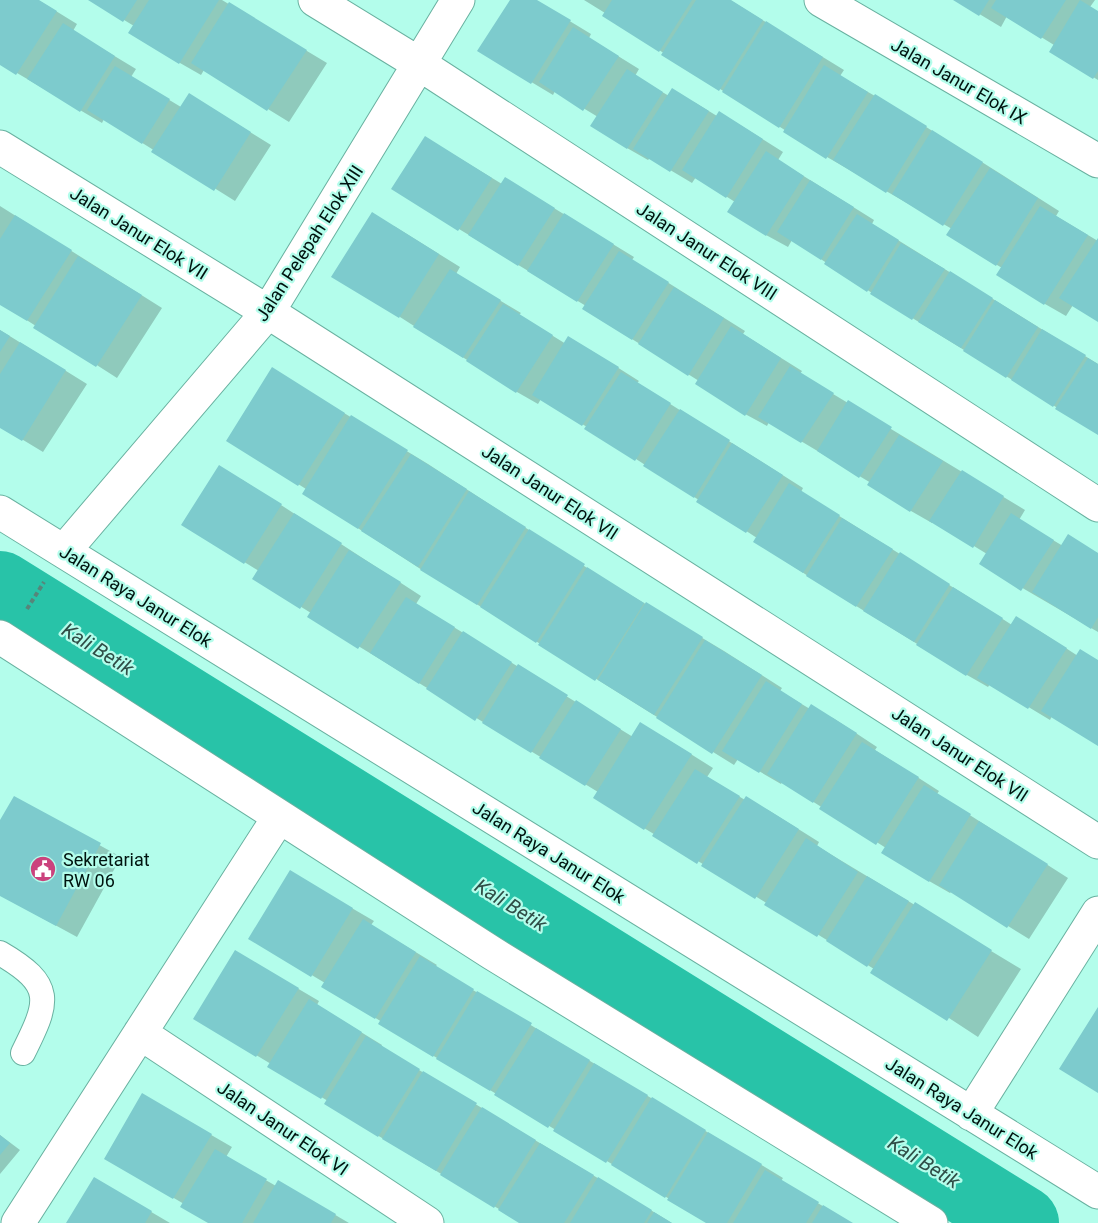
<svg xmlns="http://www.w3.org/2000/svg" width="1098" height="1223" font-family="Roboto,sans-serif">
<rect width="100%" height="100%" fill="#b3fdeb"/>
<path fill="#0003" d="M0,0H38L77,24L73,31L136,69L131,77L181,107H210L271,145L235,201L104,119L102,123L0,63Z
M91,0H222L327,63L289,122L204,70L201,75L180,63L134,26Z
M512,0H535L591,34L589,38L639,69L635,76L669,96L694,102L717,116L740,125L783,152L778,160L874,220L872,224L1098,364V433L872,293L792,240L788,247L766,235L735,202L696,177L692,183L650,158L648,160L627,148L598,117L555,91L553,95L480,51Z
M584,0H730L844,70L840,76L896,108L1004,176L1059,211L1056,216L1098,241V321L1073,305L1066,316L1045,304L1002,268L948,235L952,229L827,157L604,15L605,13Z
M956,0H1095L1090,7L1098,12V80L1051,51L1054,45L1007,16L1001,27Z
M446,150L502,184L526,191L634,257L632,260L745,331L743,334L802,371L800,374L1025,510L1019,520L1063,546L1098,553V632L981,564L987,554L933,521L932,523L911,511L870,485L871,483L769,422L767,426L745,414L699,381L584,309L586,306L393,189Z
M0,206L162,308L117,378L0,303Z
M394,226L460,267L456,274L521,313L519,315L566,344L590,350L639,381L637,383L803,488L801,492L970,598L1012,625L1038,630L1078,656L1098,661V744L1052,716L1050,720L990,684L988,687L967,675L808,576L755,541L757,538L587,427L541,399L538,404L517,392L400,317Z
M0,330L87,384L43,452L0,426Z
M293,382L428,464L604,579L724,651L782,688L780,691L810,709L833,718L877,747L875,750L939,791L937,794L1068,878L1029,939L952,891L950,893L929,881L886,848L782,782L781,784L738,759L734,765L713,752L422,570L304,493L306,489L228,440Z
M241,479L421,596L416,604L633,737L662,736L713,768L707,777L745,800L768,810L819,842L817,846L1021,969L978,1037L874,969L595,798L598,792L309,616L311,613L254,578L259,571L183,524Z
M14,798L121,857L77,937L0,895V824Z
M290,872L374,921L371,925L437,965L435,967L783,1178L781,1181L851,1223H709L381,1024L382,1022L324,986L325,983L250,938Z
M236,952L319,1001L317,1005L382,1045L381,1047L672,1223H522L326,1104L328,1101L269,1066L271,1064L195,1018Z
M142,1095L232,1147L226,1157L276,1186L279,1182L349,1223H211L184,1204L106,1158Z
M0,1135L20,1150L0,1174Z
M95,1179L170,1223H68Z"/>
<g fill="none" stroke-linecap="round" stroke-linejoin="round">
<path stroke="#28c3a8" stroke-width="74" d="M0,588L1022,1223"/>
</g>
<path fill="#7dcbcd" d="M0,0H39L57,11L16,75L0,65Z
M88,0H137L123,22Z
M149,0H219L179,64L128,33Z
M510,0H537L571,20L531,84L477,51Z
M612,0H692L659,52L602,16Z
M696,0H731L763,20L719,91L661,55Z
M953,0H989L979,16Z
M996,0H1066L1041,39L991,8Z
M1080,0L1098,11V71L1093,79L1049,52Z
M229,2L307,50L267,111L191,63Z
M766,21L823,57L779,128L722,92Z
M63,23L115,56L80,112L27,79Z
M573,27L619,56L583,111L539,82Z
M824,65L868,92L826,159L783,132Z
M115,66L170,99L142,144L87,110Z
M627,69L663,92L627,149L590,126Z
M672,88L709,111L670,172L633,149Z
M189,93L251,132L214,191L151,152Z
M875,94L927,126L886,193L833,160Z
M719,111L763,139L726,198L682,170Z
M932,130L983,162L943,226L892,194Z
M425,136L492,178L458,231L391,189Z
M766,151L804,176L766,236L727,212Z
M990,168L1038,198L996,266L946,235Z
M505,177L555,208L518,266L468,235Z
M810,180L854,207L821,260L777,232Z
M1040,206L1088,235L1044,305L996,275Z
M372,212L439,254L399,318L331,277Z
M564,213L614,244L577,302L527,271Z
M857,214L899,240L867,292L824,264Z
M15,215L72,250L27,321L0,305V239Z
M1098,238V322L1059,298Z
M901,243L945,269L912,320L870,294Z
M619,251L669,282L632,340L582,309Z
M78,256L142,295L96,367L33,328Z
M450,269L501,300L463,358L413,327Z
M950,271L993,298L961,348L918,322Z
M674,287L724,318L688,376L638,344Z
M995,300L1038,327L1006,378L963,351Z
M503,304L553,335L516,393L466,361Z
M731,326L781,358L745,416L695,384Z
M1042,329L1086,355L1053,407L1011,380Z
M0,330L10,336L0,352Z
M568,336L619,367L582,426L532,395Z
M20,342L66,370L22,441L0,428V374Z
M1088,358L1098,364V435L1055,409Z
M790,366L834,393L801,443L758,417Z
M272,367L345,413L298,486L226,441Z
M621,372L671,403L635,461L584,429Z
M848,400L892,427L859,478L817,451Z
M680,409L730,440L694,498L643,466Z
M351,415L408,450L358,529L302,494Z
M899,435L943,461L910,512L867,485Z
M732,443L783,475L746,533L696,502Z
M411,454L467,489L418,567L361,531Z
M219,465L282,504L244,564L181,525Z
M962,470L1004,496L973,548L929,521Z
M789,483L840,515L803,573L753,542Z
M469,491L526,527L477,605L420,570Z
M294,513L342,543L300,609L252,579Z
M1011,513L1054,540L1021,591L979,564Z
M842,518L893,549L856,607L806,576Z
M529,529L585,564L536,643L480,607Z
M1068,534L1098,553V617L1091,629L1032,592Z
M349,550L401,582L358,649L307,617Z
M900,552L950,584L914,642L863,611Z
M587,567L644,603L595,681L538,645Z
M953,587L1003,618L966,676L916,645Z
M406,597L455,627L419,684L370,653Z
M646,602L703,637L654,715L598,680Z
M1016,616L1067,648L1028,709L977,678Z
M463,631L512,662L475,721L426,689Z
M705,640L762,675L712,754L656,718Z
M1080,649L1098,660V746L1041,711Z
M518,664L568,695L531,753L482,723Z
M766,681L802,704L759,773L722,751Z
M576,700L621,729L585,786L539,758Z
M811,704L857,733L813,803L767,774Z
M640,722L692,754L644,830L593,798Z
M862,742L919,777L876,845L819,809Z
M695,769L740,796L697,864L652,836Z
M924,785L971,814L929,882L881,853Z
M14,796L101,843L56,926L0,896V820Z
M746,796L799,829L755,899L701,866Z
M979,821L1048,864L1007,928L939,885Z
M806,838L858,872L817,937L764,905Z
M290,870L353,908L311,977L248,939Z
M867,876L909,901L867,967L826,941Z
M915,902L992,950L947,1021L870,973Z
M363,919L416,952L375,1019L321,987Z
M235,950L299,988L256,1057L193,1019Z
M420,956L474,989L433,1057L378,1024Z
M477,991L532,1023L490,1091L436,1059Z
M309,999L362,1032L321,1099L267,1067Z
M1098,1007V1093L1059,1069Z
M536,1028L590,1060L548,1128L494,1095Z
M366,1036L420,1069L378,1137L324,1104Z
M594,1063L648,1095L606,1163L553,1131Z
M423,1071L477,1103L436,1171L382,1139Z
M142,1093L212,1134L173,1199L104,1159Z
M652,1097L706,1130L665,1198L611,1165Z
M482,1107L536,1140L494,1208L440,1175Z
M708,1132L762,1164L727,1223H706L667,1200Z
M0,1135L10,1143L0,1155Z
M540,1143L594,1175L564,1223H519L498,1210Z
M215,1149L267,1179L242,1223H208L180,1207Z
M765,1170L819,1202L806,1223H733Z
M94,1177L152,1211L145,1223H66Z
M598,1177L652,1210L644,1223H570Z
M278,1180L336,1214L331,1223H253Z
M823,1205L853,1223H812Z
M654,1212L672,1223H647Z"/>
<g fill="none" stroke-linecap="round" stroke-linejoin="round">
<g stroke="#69b1a0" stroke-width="26">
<path id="lane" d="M0,953C55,985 49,1001 23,1053"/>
</g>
<g stroke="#69b1a0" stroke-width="35">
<path id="street" d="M315,0L421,65L1098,505
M821,0L1098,161
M0,147L268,312L1098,842
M0,512L1098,1192
M64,551L268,312L458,0
M0,637L492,953L931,1223
M140,1033L427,1223
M971,1114L1098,913
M18,1223L279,817"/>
</g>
<path stroke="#57857a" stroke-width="4" stroke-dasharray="4.5 3" stroke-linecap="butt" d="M27,609L44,582"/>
<use href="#lane" stroke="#fff" stroke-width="24"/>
<use href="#street" stroke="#fff" stroke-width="33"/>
</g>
<defs>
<g id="civic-disc" transform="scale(1.35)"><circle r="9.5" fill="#cb427d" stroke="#b3fdeb"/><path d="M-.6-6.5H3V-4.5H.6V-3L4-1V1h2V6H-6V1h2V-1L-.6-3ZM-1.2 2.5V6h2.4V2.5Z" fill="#fff"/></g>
</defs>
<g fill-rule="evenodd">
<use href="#civic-disc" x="43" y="869"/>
</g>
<g text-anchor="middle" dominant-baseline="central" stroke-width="4.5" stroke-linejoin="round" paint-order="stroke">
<g font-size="18" fill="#00130f" stroke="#b3fdeb">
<text transform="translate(959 81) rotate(30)">Jalan Janur Elok IX</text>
<text transform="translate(139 233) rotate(32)">Jalan Janur Elok VII</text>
<text transform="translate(309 243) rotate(-57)">Jalan Pelepah Elok XIII</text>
<text transform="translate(707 251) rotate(33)">Jalan Janur Elok VIII</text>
<text transform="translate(550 492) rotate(33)">Jalan Janur Elok VII</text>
<text transform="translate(136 596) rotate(32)">Jalan Raya Janur Elok</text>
<text transform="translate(960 754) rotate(33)">Jalan Janur Elok VII</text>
<text transform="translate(549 852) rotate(32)">Jalan Raya Janur Elok</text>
<text transform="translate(962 1108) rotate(32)">Jalan Raya Janur Elok</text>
<text transform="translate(283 1128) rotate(34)">Jalan Janur Elok VI</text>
</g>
<g font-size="18" fill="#00130f" stroke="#b3fdeb" text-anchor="start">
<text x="63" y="859">Sekretariat<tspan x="63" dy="21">RW 06</tspan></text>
</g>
<g font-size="20" font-style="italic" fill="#2f4d46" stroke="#b3fdeb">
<text transform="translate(98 649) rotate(32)">Kali Betik</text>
<text transform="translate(511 905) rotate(32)">Kali Betik</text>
<text transform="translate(924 1162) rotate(32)">Kali Betik</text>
</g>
</g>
</svg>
